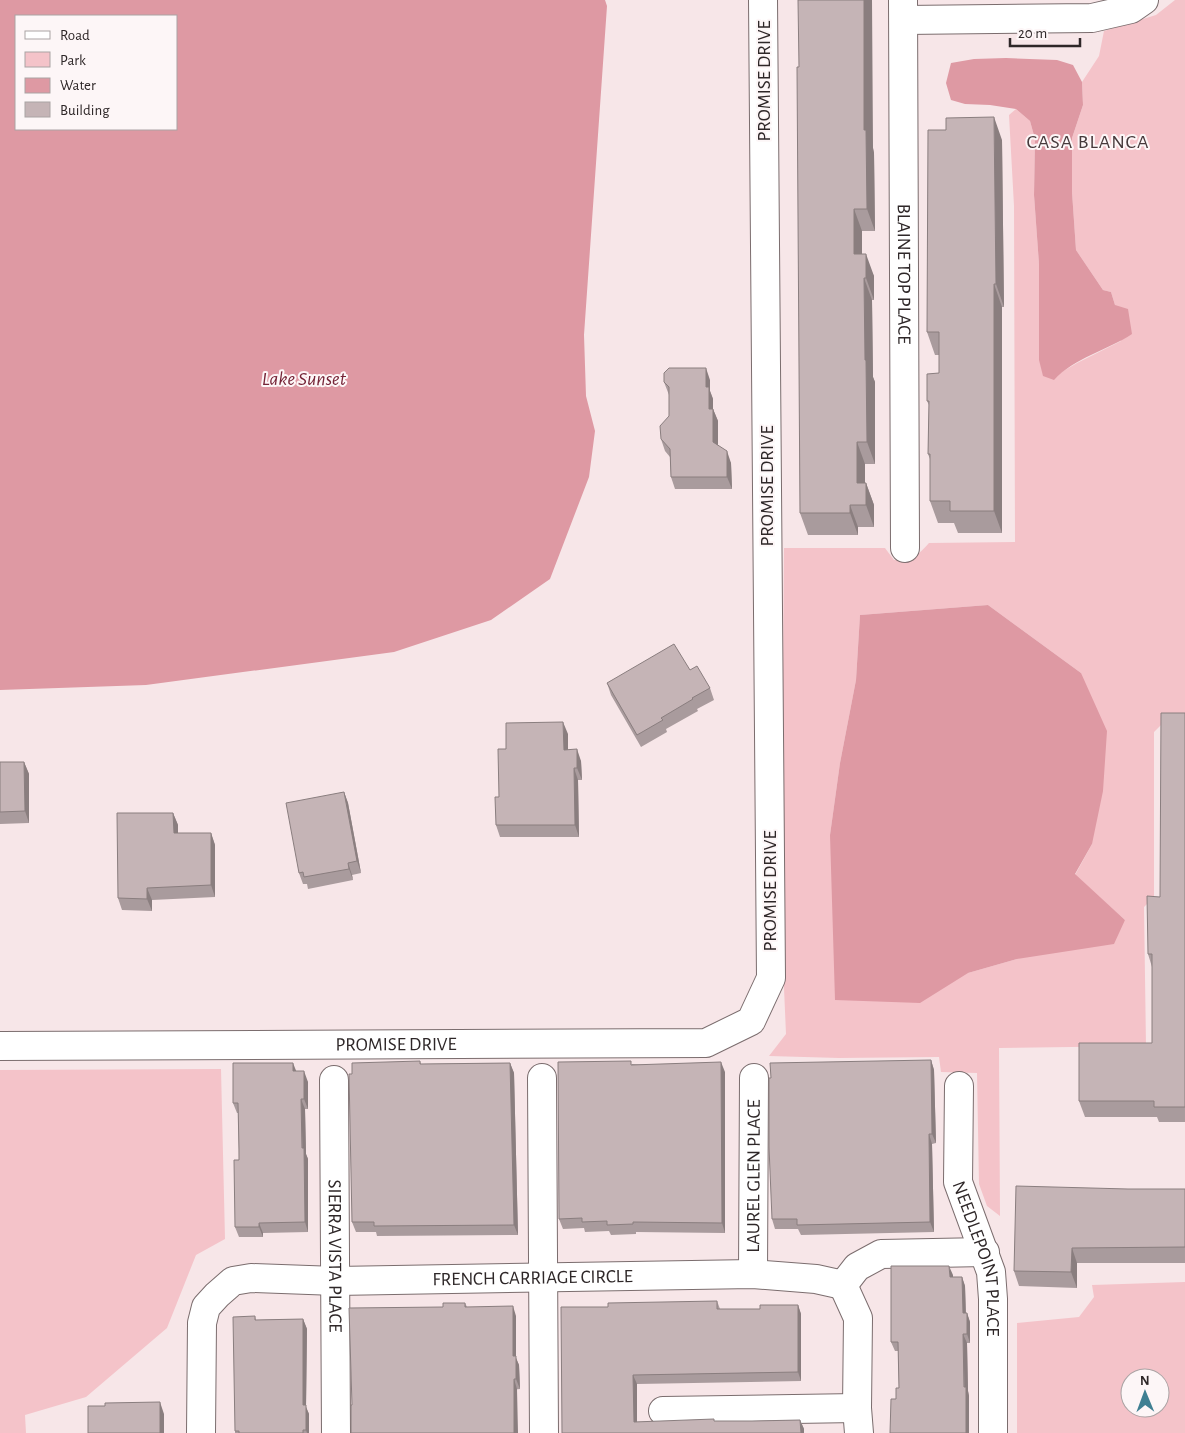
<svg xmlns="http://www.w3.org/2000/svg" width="1185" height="1433" font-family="'Alegreya Sans',sans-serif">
<rect width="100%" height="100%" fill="#f7e6e8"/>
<path fill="#f4c3c9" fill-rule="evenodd" d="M1175,0H1185V722L1165,721L1154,732V897L1144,907L1146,1046L999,1048L1000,1216L987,1206L979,1184L977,1073L941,1072L939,1057L839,1058L769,1056L786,1034L784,988L783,676L784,548H885L894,560C912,561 917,556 929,543L1015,542L1014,206L1009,115L1016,109L1030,121L1035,139L1034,195L1039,264L1060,373L1077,363L1121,341L1115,305L1111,292L1103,290L1076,250L1072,192V138L1083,105L1082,82L1099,56L1104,31L1156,15ZM988,605L1081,673L1092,844L1075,875L1125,920L1017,959L968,973L830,835L840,763L856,680L860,615Z
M221,1069L225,1239L196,1255L167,1328L86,1397L25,1415L26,1433H0V1070Z
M1185,1282V1433H1017V1323L1079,1317L1094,1297L1092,1285ZM1130,1378H1160V1408H1130Z"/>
<path fill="#de99a3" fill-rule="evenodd" d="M0,0H605L607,6L584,335L586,396L595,431L589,477L550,579L491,620L394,652L146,685L0,690ZM176,16V129H16V16Z
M1006,58L1057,60L1073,65L1082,82L1083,105L1072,138V192L1076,250L1103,290L1111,292L1115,305L1128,309L1132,334C1108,350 1074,358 1054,380L1043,376L1039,360V264L1034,195L1035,139L1030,121L1016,109L990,105L965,104L951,100L946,83L951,63L974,59Z
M988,605L1081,673L1107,731L1103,791L1092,844L1075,874L1125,920L1114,944L1017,959L968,973L920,1003L835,1000L830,835L840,763L856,680L860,615Z"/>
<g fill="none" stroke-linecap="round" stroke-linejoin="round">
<g stroke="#7b6d6e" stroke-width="30">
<g id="minor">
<path id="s1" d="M903,0L905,548"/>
<path d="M904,20L1092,18L1131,9L1144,0"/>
<path id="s2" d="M0,1046L706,1043L751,1021L771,978L763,0"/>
<path d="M542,1078L544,1433"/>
<path id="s3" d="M334,1080L336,1433"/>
<path id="s4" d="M959,1086L958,1182L991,1272L993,1299V1433"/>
<path id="s5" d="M753,1274L754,1078"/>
<path d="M843,1285L857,1267L881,1254L985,1252"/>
<path d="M843,1285L858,1318L857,1408L859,1433"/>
<path d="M663,1411L857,1408"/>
<path id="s6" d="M201,1433L202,1323L206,1307L217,1295L233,1281L251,1278L336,1281L753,1274L816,1279L843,1285"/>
</g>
</g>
<use href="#minor" stroke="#fff" stroke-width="28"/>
</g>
<path fill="#a99b9d" d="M799,67L873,148L874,153L875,231H862V254L874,276V300H872L873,377L875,382V464H865V483H866L874,505V527H858V535H808L800,513Z
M1002,140L1004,307H1002V533H958L954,523H938L930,501V459L928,454L929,405L927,401L939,373V355H935L927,332Z
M710,380V391L713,399V409L718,421V445L731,463L732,489H675L671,477L670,457L665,451L661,439L669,416V395L664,382Z
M690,670L710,688L714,700L697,709L698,711L666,729L667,732L641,747L611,695L607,683Z
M1185,713V1122H1159L1157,1117H1085L1079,1101L1152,1043V967L1148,954L1160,897Z
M568,734V750L581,761L582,780H578L579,837H500L496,825L499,797L506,749Z
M0,762H24L29,774V823L0,824Z
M344,792L348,803L361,873L352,875L353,880L308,889L307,884H303L299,873Z
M173,813L178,825V833H211L215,845V897L152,900V911L122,910L118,898Z
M931,1060L934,1070L936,1143L932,1144L934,1232L801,1235L798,1229H775L772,1219Z
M420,1061L421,1064L510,1063L514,1073L518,1235L377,1236L376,1232H356L352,1222V1074Z
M632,1064L725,1072V1233L636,1232V1234L611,1235L609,1231L585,1232L584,1228L563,1229L559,1219Z
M296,1071L308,1082V1109H305L306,1154L308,1159V1232L263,1233V1237H239L235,1227L239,1160L238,1113H237L233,1103Z
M1128,1189H1185V1263H1077V1288L1019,1286L1014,1271Z
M953,1275V1277H962L965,1286L966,1313H967L970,1322V1343H967L968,1391L969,1396V1433H890L899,1388L898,1351H895L891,1342Z
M717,1301L720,1309H760L798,1305L801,1314V1381L637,1384V1422L752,1421L800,1420L804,1429V1433H562L608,1307Z
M465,1303L467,1307L516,1316V1358L519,1365L520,1389L352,1405L443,1307Z
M255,1316L256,1320L303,1319L307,1329L306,1407L309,1414V1433H235V1431Z"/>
<path fill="#8a7e7f" d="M864,0H872L873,148L874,153L875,231L867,209L864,130Z
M994,117L1002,140L1004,307L996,284Z
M854,209L862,231V276L854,254Z
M866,254L874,276V300L866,278Z
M864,278L872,300L873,377L875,382V464L867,442L865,360Z
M994,284L1002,307V533L994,511Z
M706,368L710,380V391L713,399V421L709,409L706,387Z
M713,409L718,421V454L713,442Z
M857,442L865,464V505L857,483Z
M727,451L731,463L732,489L727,477Z
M866,483L874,505V527L866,505Z
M850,505L858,527V535L850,513Z
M563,722L568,734V762L564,750Z
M577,749L581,761L582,780L577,768Z
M24,762L29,774V823L25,811Z
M574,768L578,780L579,837L575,825Z
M344,792L348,803L361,873L357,861Z
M173,813L178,825V845L174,833Z
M211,833L215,845V897L211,885Z
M348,863L352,875L353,880L349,869Z
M147,888L152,900V911L147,899Z
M931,1060L934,1070L936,1143L932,1134Z
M721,1062L725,1072V1233L722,1223Z
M293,1063L297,1073L293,1071Z
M510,1063L514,1073L518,1235L514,1225Z
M304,1071L308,1082V1109L304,1099Z
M301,1099L305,1109L306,1154L308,1159V1232L305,1222Z
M929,1134L932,1144L934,1232L930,1222Z
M259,1223L263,1233V1237L259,1227Z
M1072,1248L1077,1263V1288L1071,1272Z
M949,1266L953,1275V1286L950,1277Z
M962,1277L965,1286L966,1322L963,1313Z
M798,1305L801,1314V1381L798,1372Z
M513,1306L516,1316V1358L519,1365L520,1389L516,1379L513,1356Z
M967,1313L970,1322V1343L967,1334Z
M303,1319L307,1329L306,1407L309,1414V1433H307L306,1430L303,1405Z
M963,1334L967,1343L968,1391L969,1396V1433H966Z
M633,1375L637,1384V1431L634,1422Z
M514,1379L517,1389L518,1433H514Z
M160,1402L164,1414V1433H160Z
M800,1420L804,1429V1433H801Z"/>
<path fill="#c5b4b6" stroke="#8a7e7f" d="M798,0H864V130H866L867,209H854V254H866V278H864L865,360H866L867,442H857V483H866V505H850V513H800L797,67H799Z
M994,117L996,284H994V511H950V501H930V454H928L929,401H927V374L939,373V332H927L928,130H946V118Z
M669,368H706V387H709V409H713V442L727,451V477H671L670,449L661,439L660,426L669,416V387L664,382V373Z
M674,644L690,670L697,666L710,688L692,698L693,699L661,718L663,720L637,735L607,683Z
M1161,713H1185V1107H1154V1101H1079V1043H1152V954H1148L1147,896L1160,897Z
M563,722L564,750L577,749V768H574L575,825H496L495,797H499L498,749H506V723Z
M0,762H24L25,811L0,812Z
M344,792L357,861L348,863L349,869L304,877L303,872L299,873L286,803Z
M117,813H173L174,833H211V885L147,888V899L118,898Z
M931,1060L932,1134H929L930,1222L797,1225V1219H772L769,1147V1078H771L770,1063Z
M420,1061V1064L510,1063L514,1225L374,1226V1222H352L349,1074H352V1063Z
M631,1061V1065L721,1062L722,1223L633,1222V1224L607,1225V1221L582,1222V1218L559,1219L558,1062Z
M233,1063H293V1071H304V1099H301L302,1148H304L305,1222L259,1223V1227H235L234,1160H239V1149L238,1103H233Z
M1016,1186L1128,1189H1185V1247L1072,1248L1071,1272L1014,1271Z
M891,1266H949L950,1277H962L963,1313H967V1334H963L964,1387H966V1433H890L891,1399H896V1388H899L898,1342H891Z
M717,1301V1309H760V1305H798V1372L633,1375L634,1422L714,1419V1421H752L800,1420L801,1433H562L561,1307H608V1303Z
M443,1303H465V1307L513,1306V1356H516V1379H514V1433H351V1405H352L349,1308L443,1307Z
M255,1316V1320L303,1319V1405H306V1430H303V1433H239V1431H235L233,1317Z
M160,1402V1433H88V1406H105V1403Z"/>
<g text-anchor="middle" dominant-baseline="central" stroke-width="4" stroke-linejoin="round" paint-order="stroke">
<g font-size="19" fill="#2e2728" stroke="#fdf6f7">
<text transform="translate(764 81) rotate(-90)">PROMISE DRIVE</text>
<text stroke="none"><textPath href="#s1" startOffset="274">BLAINE TOP PLACE</textPath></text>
<text transform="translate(767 486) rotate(-90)">PROMISE DRIVE</text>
<text transform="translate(770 891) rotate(-90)">PROMISE DRIVE</text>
<text stroke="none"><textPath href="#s2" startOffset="396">PROMISE DRIVE</textPath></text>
<text stroke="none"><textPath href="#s5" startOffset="98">LAUREL GLEN PLACE</textPath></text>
<text stroke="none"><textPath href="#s3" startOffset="176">SIERRA VISTA PLACE</textPath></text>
<text stroke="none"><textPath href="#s4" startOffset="176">NEEDLEPOINT PLACE</textPath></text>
<text stroke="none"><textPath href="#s6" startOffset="464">FRENCH CARRIAGE CIRCLE</textPath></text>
</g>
<g font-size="20" letter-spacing="1" fill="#473a3c" stroke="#fdf6f7">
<text x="1088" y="142">CASA BLANCA</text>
</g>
<g font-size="20" font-style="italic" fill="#752437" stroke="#fdf6f7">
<text x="304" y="379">Lake Sunset</text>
</g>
</g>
<rect x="15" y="15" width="162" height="115" fill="#fdf6f7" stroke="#aaa3a4"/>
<rect x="25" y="31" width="25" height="8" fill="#ffffff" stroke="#aaa3a4"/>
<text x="60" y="40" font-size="15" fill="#2e2728">Road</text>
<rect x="25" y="52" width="25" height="15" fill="#f4c3c9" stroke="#aaa3a4"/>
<text x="60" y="65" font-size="15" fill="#2e2728">Park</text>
<rect x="25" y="78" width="25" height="15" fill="#de99a3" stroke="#aaa3a4"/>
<text x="60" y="90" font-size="15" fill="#2e2728">Water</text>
<rect x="25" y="102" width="25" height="15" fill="#c5b4b6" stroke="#aaa3a4"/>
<text x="60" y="115" font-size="15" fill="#2e2728">Building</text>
<g transform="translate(1145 1393) rotate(359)"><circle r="24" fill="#fdf6f7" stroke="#aaa3a4"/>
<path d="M0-4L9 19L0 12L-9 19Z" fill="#3f7f92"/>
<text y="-8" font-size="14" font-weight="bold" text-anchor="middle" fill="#2e2728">N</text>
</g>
<path d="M1010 38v8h70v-8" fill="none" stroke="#2e2728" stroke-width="2.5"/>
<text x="1018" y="38" font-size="15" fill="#2e2728" stroke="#fdf6f7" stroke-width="4" paint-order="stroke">20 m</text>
</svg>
